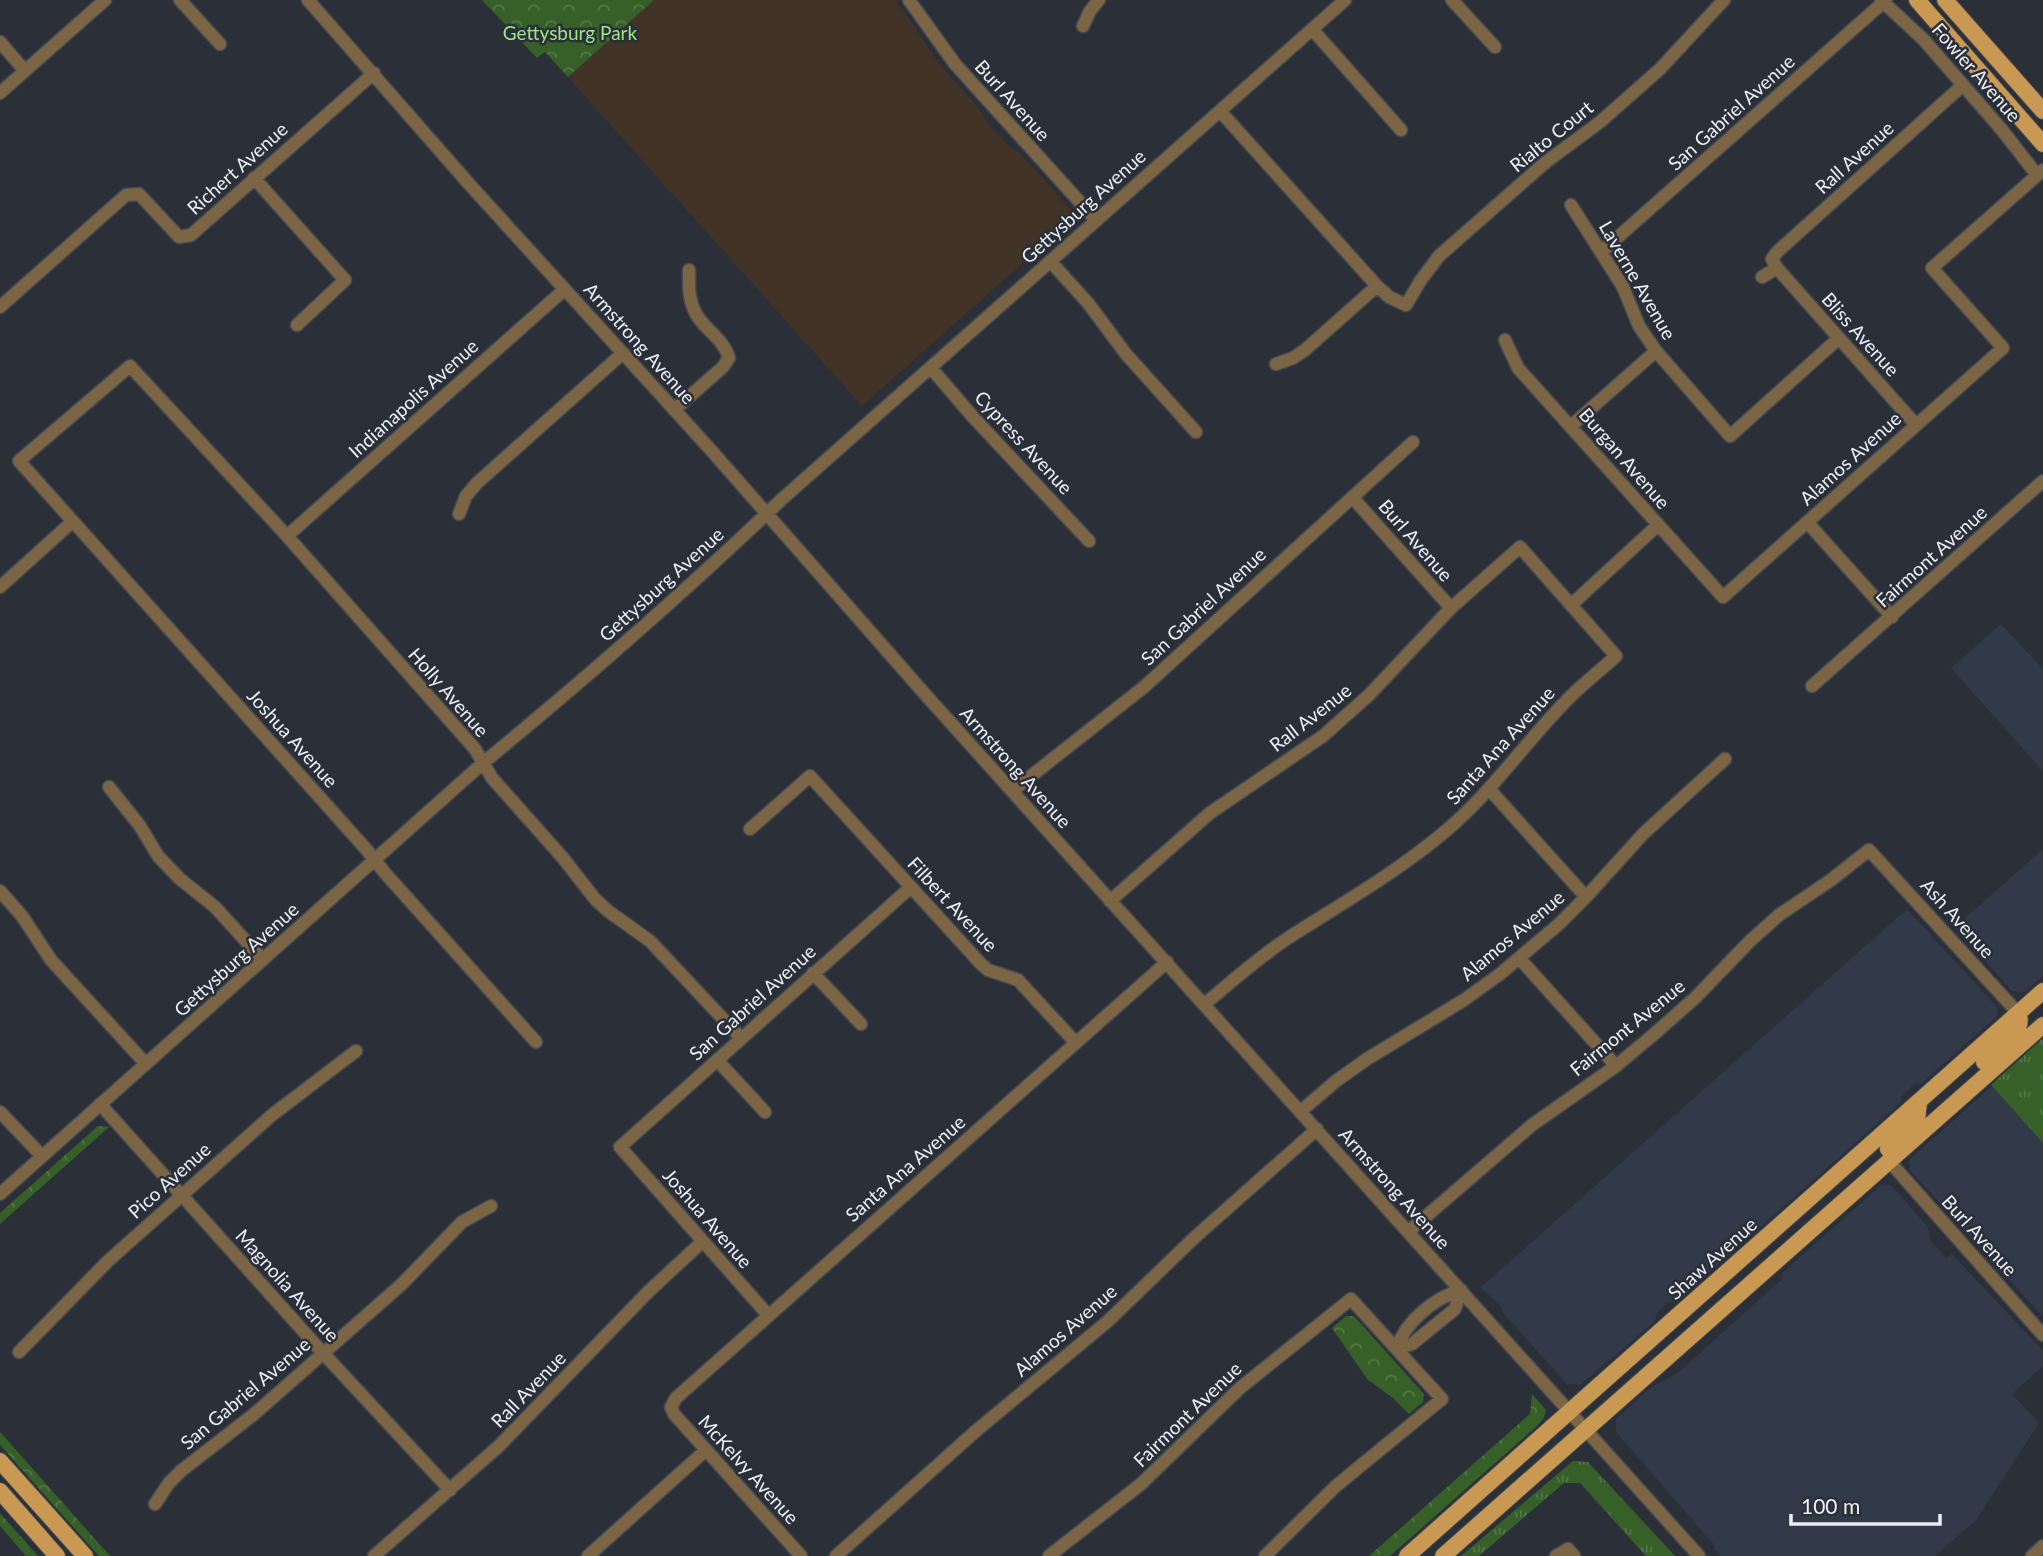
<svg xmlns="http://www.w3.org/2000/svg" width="2043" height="1556" font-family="Lato,sans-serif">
<defs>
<pattern id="grass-tufts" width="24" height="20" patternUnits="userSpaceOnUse" patternTransform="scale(1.75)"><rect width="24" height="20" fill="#376029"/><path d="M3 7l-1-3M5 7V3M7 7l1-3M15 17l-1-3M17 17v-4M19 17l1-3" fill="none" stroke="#547749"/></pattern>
<pattern id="park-crowns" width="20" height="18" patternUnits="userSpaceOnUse" patternTransform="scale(1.75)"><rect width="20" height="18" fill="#376029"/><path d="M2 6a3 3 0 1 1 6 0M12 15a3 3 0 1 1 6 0" fill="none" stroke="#547749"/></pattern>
</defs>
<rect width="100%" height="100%" fill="#2a2f38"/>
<path fill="#323948" d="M2001,624L2043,669V771L1951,668Z
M2043,849V976L2024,992L2012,991L1955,927Z
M1907,909L1997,1007V1016L1922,1083L1914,1084L1903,1095L1900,1103L1676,1302H1668L1657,1313L1655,1321L1624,1348L1580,1385L1567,1384L1502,1312L1501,1306L1488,1293L1480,1288Z
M1992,1086L2043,1143V1317L1909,1169L1910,1159Z
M1881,1185H1891L1928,1227L1930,1240L1946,1258L1952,1254L2043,1351V1366L2012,1394L2039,1423L1976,1520L1935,1556H1721L1713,1548L1715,1546L1616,1432V1419L1649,1389L1679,1372L1782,1279L1783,1272Z"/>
<path fill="#423327" d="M654,0H896L938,62L979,109L986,121L1011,148L1019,152L1071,210L1070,221L862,406L568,77Z"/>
<path fill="url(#grass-tufts)" d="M2043,1038V1143L1991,1085Z
M1573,1461L1588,1462L1675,1556H1646L1580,1483H1564L1479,1556H1461Z"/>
<path fill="url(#park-crowns)" d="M482,0H654L568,77L545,52L537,58Z
M98,1126L109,1127L0,1224V1213Z
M1346,1316H1354L1424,1394L1423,1402L1409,1414L1393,1398L1367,1379L1332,1328Z
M1532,1394L1546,1410L1544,1418L1537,1426L1390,1556H1369L1530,1414Z
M0,1432L110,1556H99L0,1445Z
M0,1513L38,1556H26L0,1526Z"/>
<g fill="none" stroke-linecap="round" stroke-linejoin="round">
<g stroke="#454a52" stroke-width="15">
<path id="minor" d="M180,0L220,44
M308,0L470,185L710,449L924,693L1699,1556
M909,0L955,64L1096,220
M1452,0L1495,47
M1881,0L1924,40L2002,130L2037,175
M1083,26L1090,11L1099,0
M1312,29L1401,130
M0,42L25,71
M0,93L105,0
M1220,111L1377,286L1389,297L1406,305L1421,280L1439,256L1546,162L1600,122L1660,69L1724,0
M254,178L345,280L297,325
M1571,205L1623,287L1639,326L1656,351L1730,436L1839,338
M1601,252L1886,0
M1050,261L1088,303L1126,354L1196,432
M1762,277L1777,268
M0,307L126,195L139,194L179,237L191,235L374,73
M1505,340L1518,368L1723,597L2003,348L1932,268L2043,170
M1276,364L1293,358L1305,350L1377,286
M931,368L973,417L1089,541
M674,410L723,367L729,358C724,339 705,330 696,314C688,299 689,286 689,270
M1916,425L1777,268L1772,259L1777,252L1963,85
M1571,426L1656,351
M1352,497L1451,608
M459,514L466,496L477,483L623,353
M1807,522L1892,617
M287,536L565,289
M0,587L72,522
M1571,605L1658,525
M1812,686L2043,481
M109,787L140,826L158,856L180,879L215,907L263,960
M1490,790L1586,897
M1012,791L1144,687L1413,442
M750,829L810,776L981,964L988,970L1018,980L1076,1043
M0,891L22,916L51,960L146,1064
M1110,901L1210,813L1323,736L1369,695L1451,608L1520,547L1616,656C1601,670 1584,683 1569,698C1525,742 1491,794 1442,834C1394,874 1341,904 1288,938C1259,957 1232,981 1205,1004
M1519,958L1616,1066
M813,973L861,1024
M536,1042L385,873L366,849L19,461L130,366L287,536L475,749L492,778L563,858L595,899L608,911L650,941L741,1038
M717,1060L765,1112
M100,1104L323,1353L450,1490
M1301,1111L1336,1081L1367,1059L1464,1000L1500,974L1559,924L1586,897L1643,834L1725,759
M0,1112L42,1156
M1889,1161L2043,1335
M0,1194L483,763C585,679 685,592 781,500L1345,0
M1408,1232L1532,1125L1616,1066L1653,1035L1695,998L1750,941L1779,915L1831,880L1869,850L2018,1013
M768,1315L620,1147L911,887
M1397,1348L1412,1344L1455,1309L1461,1290
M1397,1348C1405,1322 1434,1298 1461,1290
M19,1352L108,1261L272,1115L356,1051
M155,1504L169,1483L181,1471L253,1415L402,1284L462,1222L491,1206
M374,1556L499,1446L648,1292L703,1241
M588,1556L706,1450
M801,1556L674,1414L671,1407L676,1398L1167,962
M836,1556L977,1430L1107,1322L1194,1238L1317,1129
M1049,1556L1141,1484L1240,1388L1351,1299L1442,1399L1336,1486L1265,1556
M1556,1556L1568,1549L1574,1556
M2032,1556L2043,1546"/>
</g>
<g stroke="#454a52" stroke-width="18">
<path id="major" d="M1917,0L2043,144
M1945,0L2043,111
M1984,1062C1997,1050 2027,1033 2018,1013
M1888,1149L1917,1120L1919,1102
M0,1461L85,1556
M0,1491L57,1556
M1407,1556L2043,991
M1443,1556L2043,1025"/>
</g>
<use href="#minor" stroke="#7c6545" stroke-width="12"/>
<use href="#major" stroke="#c99953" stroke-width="16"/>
</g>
<g text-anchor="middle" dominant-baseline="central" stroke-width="5" stroke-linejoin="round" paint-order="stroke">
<g font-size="19" fill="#9be783" stroke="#2a2f38">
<text x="570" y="32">Gettysburg Park</text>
</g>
<g font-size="19" fill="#ebeff5" stroke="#2a2f38">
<text transform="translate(1977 72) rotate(49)">Fowler Avenue</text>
<text transform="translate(1013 100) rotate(48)">Burl Avenue</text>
<text transform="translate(1731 112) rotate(-42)">San Gabriel Avenue</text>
<text transform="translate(1551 136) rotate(-39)">Rialto Court</text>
<text transform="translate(1854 157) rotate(-42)">Rall Avenue</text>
<text transform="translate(237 168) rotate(-42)">Richert Avenue</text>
<text transform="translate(1083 206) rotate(-42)">Gettysburg Avenue</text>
<text transform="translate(1638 280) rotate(60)">Laverne Avenue</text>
<text transform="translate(1861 334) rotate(48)">Bliss Avenue</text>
<text transform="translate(640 343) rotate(48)">Armstrong Avenue</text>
<text transform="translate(413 398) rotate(-42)">Indianapolis Avenue</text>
<text transform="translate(1024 442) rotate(47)">Cypress Avenue</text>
<text transform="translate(1625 458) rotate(49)">Burgan Avenue</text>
<text transform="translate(1850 458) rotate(-42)">Alamos Avenue</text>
<text transform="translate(1416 540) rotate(49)">Burl Avenue</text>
<text transform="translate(1931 556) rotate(-42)">Fairmont Avenue</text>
<text transform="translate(661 584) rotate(-42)">Gettysburg Avenue</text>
<text transform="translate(1203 606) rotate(-43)">San Gabriel Avenue</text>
<text transform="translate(449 692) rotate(49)">Holly Avenue</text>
<text transform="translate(1310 717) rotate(-38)">Rall Avenue</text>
<text transform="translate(293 738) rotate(48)">Joshua Avenue</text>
<text transform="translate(1500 745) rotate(-48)">Santa Ana Avenue</text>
<text transform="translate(1016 767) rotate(48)">Armstrong Avenue</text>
<text transform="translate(953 904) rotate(47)">Filbert Avenue</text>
<text transform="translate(1958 918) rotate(48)">Ash Avenue</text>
<text transform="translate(1512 935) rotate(-40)">Alamos Avenue</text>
<text transform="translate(236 959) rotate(-42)">Gettysburg Avenue</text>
<text transform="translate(752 1002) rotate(-42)">San Gabriel Avenue</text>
<text transform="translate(1627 1027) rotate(-39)">Fairmont Avenue</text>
<text transform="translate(905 1168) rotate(-41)">Santa Ana Avenue</text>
<text transform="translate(169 1180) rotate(-42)">Pico Avenue</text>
<text transform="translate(1395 1188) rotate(48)">Armstrong Avenue</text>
<text transform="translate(708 1218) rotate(49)">Joshua Avenue</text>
<text transform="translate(1980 1235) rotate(48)">Burl Avenue</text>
<text transform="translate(1712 1258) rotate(-42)">Shaw Avenue</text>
<text transform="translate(288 1285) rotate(48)">Magnolia Avenue</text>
<text transform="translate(1065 1330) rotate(-41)">Alamos Avenue</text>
<text transform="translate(528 1389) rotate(-46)">Rall Avenue</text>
<text transform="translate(245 1393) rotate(-40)">San Gabriel Avenue</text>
<text transform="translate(1187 1414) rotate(-44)">Fairmont Avenue</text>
<text transform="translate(749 1469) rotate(48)">McKelvy Avenue</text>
</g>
</g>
<path d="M1791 1514v10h149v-10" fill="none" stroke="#ebeff5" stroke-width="3.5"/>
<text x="1801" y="1514" font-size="21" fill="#ebeff5" stroke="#2a2f38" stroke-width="5" paint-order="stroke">100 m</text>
</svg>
